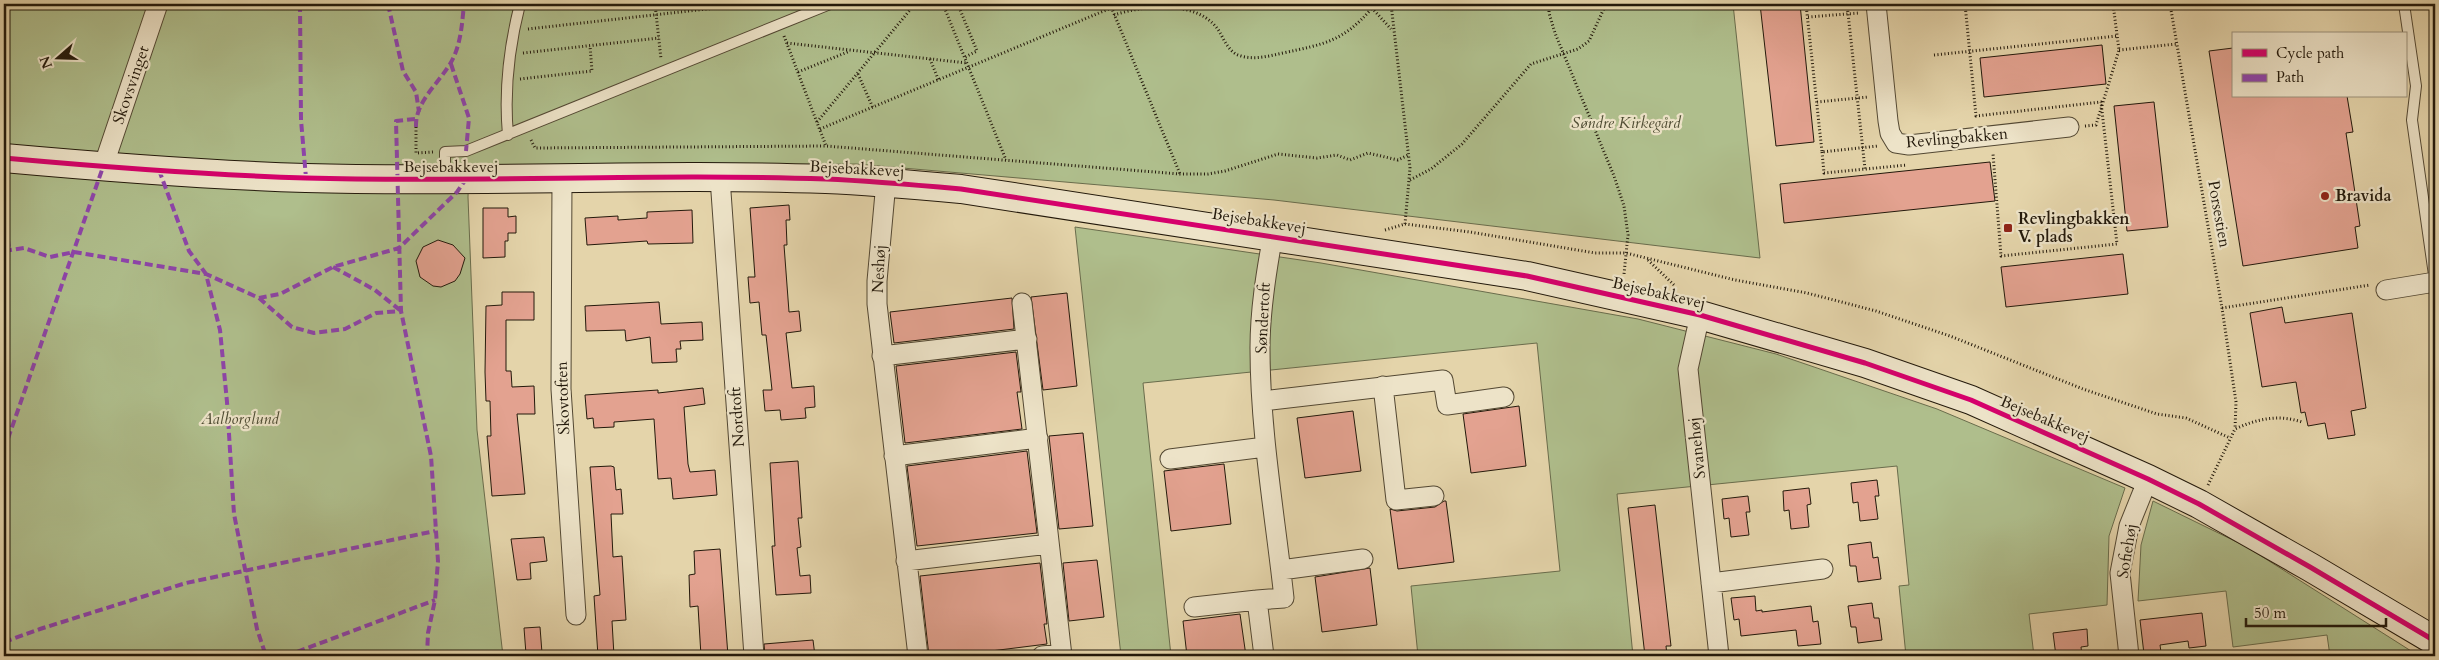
<svg xmlns="http://www.w3.org/2000/svg" width="2439" height="660" font-family="Cardo,serif">
<rect width="100%" height="100%" fill="#e4d4aa"/>
<filter id="stains"><feTurbulence type="fractalNoise" baseFrequency=".004" numOctaves="4"/><feColorMatrix values="0 0 0 0 .2 0 0 0 0 .09 0 0 0 0 .02 0 0 0 .5 -.17"/></filter>
<radialGradient id="worn" r=".72"><stop offset=".6" stop-color="#630" stop-opacity="0"/><stop offset="1" stop-color="#630" stop-opacity=".3"/></radialGradient>
<path fill="#afbe8c" stroke="#696c4c" d="M4,4H1733L1760,258L1274,200L856,164L469,168L468,197L477,430L503,656H4Z
M1075,227L1321,263L1638,319L1776,354L1937,409L2125,488L2109,536L2107,605L2029,614L2034,656H1906L1899,586L1909,585L1897,466L1617,494L1633,656H1418L1411,586L1560,571L1537,343L1143,383L1171,656H1121Z
M2153,501L2247,547L2419,656H2330L2327,635L2233,647L2226,591L2138,601L2141,545Z"/>
<path fill="#e3a290" stroke="#23190b" d="M1760,4H1800L1814,142L1776,146Z
M2102,45L2106,84L1984,97L1980,58Z
M2233,48V96H2347L2353,132L2346,133L2360,226L2355,227L2358,248L2243,266L2209,51Z
M2154,102L2168,227L2127,231L2114,106Z
M1990,162L1995,201L1784,223L1780,184Z
M789,205L790,220H786L787,245H784L789,312L799,311L801,331L786,333L792,388L814,386L815,407L805,408L806,418L781,420L780,410L765,411L763,390H772L766,335H762L759,302L750,303L748,277H755L750,208Z
M483,208H508V217L516,216V233H508V241H505V257L483,258Z
M692,210L693,243L648,244L647,241L587,245L585,218L618,216V220L647,218V212Z
M438,240L453,245L465,258L460,274L455,281L441,287L433,286L420,277L416,261L423,247Z
M2123,254L2128,294L2006,307L2001,267Z
M502,292H534V320H506V371H511L512,387L534,386L535,414H517L525,494L492,496L487,436H491L490,401H486L485,372L486,306L502,305Z
M1067,293L1077,386L1043,390L1031,297Z
M1012,298L1014,329L894,343L890,312Z
M659,302L661,324L702,322L703,340L680,341L681,349H676L677,362L652,363L650,337L626,341L625,330L586,331L585,306Z
M2282,307L2285,323L2352,313L2366,408L2351,411L2355,435L2328,439L2325,423L2308,426L2305,412L2301,413L2296,382L2262,387L2250,313Z
M1016,352L1021,392H1017L1022,429L905,443L896,366Z
M703,388L705,404L684,407L688,464L690,472L715,470L717,495L673,499L671,478L658,479L654,419L614,422V427L594,428L593,418L587,419L585,395L658,390V393Z
M1519,406L1526,466L1471,473L1463,414Z
M1353,411L1361,471L1305,478L1297,418Z
M1083,433L1093,526L1059,529L1049,436Z
M1027,451L1037,533L917,546L907,466Z
M798,461L802,518H798L801,547L797,548L800,576L810,575L811,593L776,595L772,546H775L770,463Z
M1224,464L1231,524L1171,531L1164,471Z
M611,466L614,467L616,490L621,489L623,514H611L613,557L622,556L626,620L612,621L614,656H598L594,596L600,595L590,467Z
M1877,480L1879,496H1875L1878,519L1860,521L1858,502L1853,503L1851,483Z
M1809,488L1811,504L1807,505L1809,527L1791,529L1789,510L1784,511L1783,491Z
M1748,496L1750,512H1746L1749,535L1731,537L1729,518L1724,519L1722,499Z
M1444,501H1446L1454,562L1398,569L1390,509L1397,511L1435,507Z
M1655,505L1671,646H1666L1667,656H1645L1628,508Z
M544,537L547,561L530,563L531,579L517,580L511,539Z
M1871,542L1873,558L1878,557L1881,579L1858,582L1856,566H1850L1848,545Z
M720,549L728,656H701L698,606L690,607L689,575L695,574L694,551Z
M1097,560L1104,617L1069,621L1063,563Z
M1040,563L1047,624H1044L1047,644L951,656H929L920,576Z
M1370,568L1377,625L1322,632L1315,577Z
M1755,596L1756,611L1762,610V612L1811,606L1813,622L1818,621L1821,644L1798,646L1796,630L1741,636L1739,619L1734,620L1731,598Z
M1872,603L1874,618H1879L1882,640L1858,643L1856,627H1851L1848,606Z
M2202,613L2206,646L2189,648L2188,641L2160,645L2161,652L2144,654L2140,620Z
M1240,614L1246,656H1187L1183,621Z
M540,627L542,653L526,654L524,628Z
M2087,629L2088,646L2081,647L2082,656H2056L2053,633Z
M813,640L815,656H765L764,644Z"/>
<g fill="none" stroke-linecap="round" stroke-linejoin="round">
<g stroke="#534833" stroke-width="12">
<path id="lane" d="M2404,4L2416,86L2412,120L2435,282
M508,135C504,91 509,47 520,4
M445,178V152L466,151L830,4"/>
</g>
<g stroke="#534833" stroke-width="21">
<path id="street" d="M1876,4L1888,121L1890,133L1896,143L1909,145L2069,127
M103,167L158,4
M720,178L754,656
M562,180L561,389L576,615
M886,182L877,281V304L918,656
M2386,290L2435,282
M1022,303L1062,656
M1700,315L1688,369L1719,656
M882,356L1027,339
M1383,386L1396,500L1434,496
M1263,401L1443,380L1447,405L1504,397
M894,456L1038,438
M1170,459L1265,447
M906,561L1049,544
M1281,570L1363,559
M1711,583L1823,569
M1194,607L1257,600
M1042,656L1062,654
M1264,656L1257,600L1284,598C1275,515 1260,432 1260,348C1260,310 1266,273 1273,235
M2129,656L2120,573L2129,526L2148,479"/>
</g>
<g stroke="#23190b" stroke-width="30">
<path id="secondary" d="M4,158C104,167 205,175 306,178C480,183 653,173 826,179C871,181 916,185 961,189L1527,276L1700,315L1865,363L1971,400L2148,479L2199,504L2310,567L2435,641"/>
</g>
<path stroke="#23190b" stroke-width="3" stroke-dasharray="1 2.5" stroke-linecap="butt" d="M655,4L661,59
M943,4L1006,160
M958,4L959,7L967,4
M1110,4L1180,174
M1344,4L1372,8L1391,29
M1549,4V13L1555,33L1614,176L1624,206L1628,235L1624,274
M1806,4L1822,152L1878,146
M1847,4L1865,169
M1965,4L1976,116L2101,102L2117,244L2001,256L1993,154
M2170,4L2222,308L2236,402L2235,429
M532,6L552,4
M959,7L977,51L965,57
M1114,15C1145,5 1195,0 1217,28C1224,38 1228,53 1241,56C1255,60 1269,56 1283,53C1324,44 1343,42 1372,8
M1808,17L1859,13
M528,29L716,8V4
M784,36L826,146
M787,43L967,63
M2119,50L2176,44
M523,53L659,38
M1934,55L2117,36
M930,59L939,81
M798,72L850,51
M858,74L873,108
M520,79L592,71L590,46
M1817,102L1868,97
M817,122L915,4
M2085,126L2096,125L2119,50L2113,4
M416,127V153L433,152
M820,129L1111,8
M531,140L535,148L826,146L1180,174H1208L1225,171L1278,154L1317,158L1337,155L1350,160L1368,153L1398,160L1408,155
M1822,152L1824,173L1907,165
M1410,180L1431,169L1462,144L1531,64L1578,49L1589,41L1606,4
M1405,224L1470,232L1595,253H1626L1735,280L1807,293L1876,311L1950,336L2083,389L2157,414L2186,418L2230,438
M1385,230L1405,224L1410,168L1391,4
M1648,260L1674,285
M2222,308L2370,285
M2208,485L2235,429C2257,419 2278,414 2302,422"/>
<use href="#lane" stroke="#ede3c8" stroke-width="10"/>
<use href="#street" stroke="#ede3c8" stroke-width="19"/>
<use href="#secondary" stroke="#ede3c8" stroke-width="28"/>
<path stroke="#8e44ad" stroke-width="4" stroke-dasharray="8 4" stroke-linecap="butt" d="M300,4L301,120L306,178
M388,4L403,71L416,92L419,112
M451,64L469,118L466,151
M415,119L396,121L401,311L431,456L438,561L435,600L428,633L427,656
M416,127C415,102 438,84 450,64C461,46 462,24 464,4
M159,170L189,251L206,274L220,330L227,402L234,514L257,629L266,656
M4,203L9,250
M4,251L24,248L50,257L74,252L206,274L259,298L280,294L333,267L399,248L457,192L466,179
M333,267L375,290L401,311
M259,298L292,327L314,333L345,329L376,313L401,311
M4,450L103,167
M4,642L40,629L186,583L435,531
M286,656L435,600"/>
<g stroke="#ede3c8" stroke-width="8">
<path id="cycleway" d="M4,158C104,167 205,175 306,178C480,183 653,173 826,179C871,181 916,185 961,189L1527,276L1700,315L1865,363L1971,400L2148,479L2199,504L2310,567L2435,641"/>
</g>
<use href="#cycleway" stroke="#d6006c" stroke-width="5"/>
</g>
<g fill="#8f2418" stroke="#ede3c8" stroke-width="2">
<circle cx="2325" cy="196" r="5"/>
<rect x="2003" y="223" width="10" height="10" rx="2.5"/>
</g>
<g text-anchor="middle" dominant-baseline="central" stroke-width="4.5" stroke-linejoin="round" paint-order="stroke">
<g font-size="16" fill="#23190b" stroke="#ede3c8">
<text transform="translate(131 85) rotate(-71)">Skovsvinget</text>
<text transform="translate(1957 138) rotate(-5)">Revlingbakken</text>
<text x="451" y="167">Bejsebakkevej</text>
<text transform="translate(857 169) rotate(3)">Bejsebakkevej</text>
<text transform="translate(2219 214) rotate(80)">Porsestien</text>
<text transform="translate(1259 221) rotate(9)">Bejsebakkevej</text>
<text transform="translate(879 269) rotate(-87)">Neshøj</text>
<text transform="translate(1659 293) rotate(13)">Bejsebakkevej</text>
<text transform="translate(1263 318) rotate(-87)">Søndertoft</text>
<text transform="translate(563 398) rotate(-92)">Skovtoften</text>
<text transform="translate(737 417) rotate(-94)">Nordtoft</text>
<text transform="translate(2045 419) rotate(23)">Bejsebakkevej</text>
<text transform="translate(1697 448) rotate(-96)">Svanehøj</text>
<text transform="translate(2127 551) rotate(-81)">Sofiehøj</text>
</g>
<g font-size="16" font-style="italic" fill="#4d4b32" stroke="#ede3c8">
<text x="1626" y="123">Søndre Kirkegård</text>
<text x="240" y="419">Aalborglund</text>
</g>
<g font-size="16" font-weight="bold" fill="#23190b" stroke="#ede3c8" text-anchor="start">
<text x="2335" y="196">Bravida</text>
<text x="2018" y="219">Revlingbakken<tspan x="2018" dy="18">V. plads</tspan></text>
</g>
</g>
<rect width="2439" height="660" fill="none" stroke="#e4d4aa" stroke-width="20"/>
<rect x="5" y="5" width="2429" height="650" fill="none" stroke="#23190b" stroke-width="2.5"/>
<rect x="10" y="10" width="2419" height="640" fill="none" stroke="#23190b"/>
<rect x="2232" y="32" width="175" height="65" fill="#ede3c8" stroke="#9c927c"/>
<rect x="2242" y="49" width="25" height="8" fill="#d6006c" stroke="#9c927c"/>
<text x="2276" y="58" font-size="15" fill="#23190b">Cycle path</text>
<rect x="2242" y="74" width="25" height="8" fill="#8e44ad" stroke="#9c927c"/>
<text x="2276" y="82" font-size="15" fill="#23190b">Path</text>
<g transform="translate(58 58) rotate(250)" stroke="#ede3c8" stroke-width="4" paint-order="stroke">
<path d="M0-4L9 19L0 12L-9 19Z" fill="#23190b"/>
<text y="-8" font-size="14" font-weight="bold" text-anchor="middle" fill="#23190b">N</text>
</g>
<path d="M2246 618v8h140v-8" fill="none" stroke="#23190b" stroke-width="2.5"/>
<text x="2254" y="618" font-size="15" fill="#23190b" stroke="#ede3c8" stroke-width="4" paint-order="stroke">50 m</text>
<rect width="100%" height="100%" filter="url(#stains)"/>
<rect width="100%" height="100%" fill="url(#worn)"/>
</svg>
